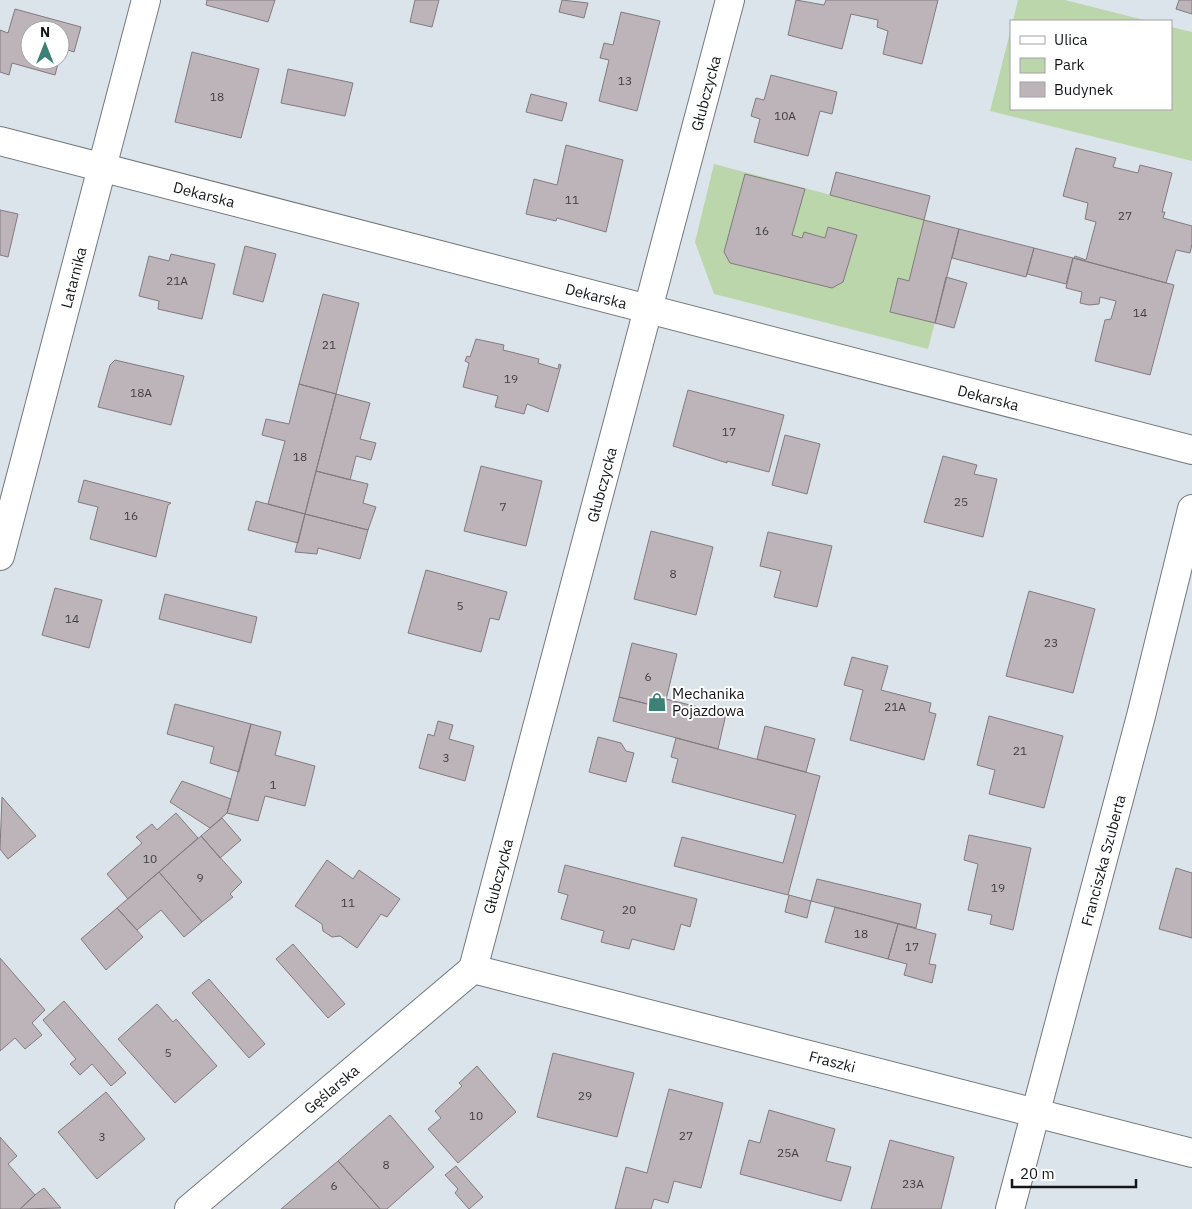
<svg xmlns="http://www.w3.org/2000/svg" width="1192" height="1209" font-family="'IBM Plex Sans',sans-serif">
<rect width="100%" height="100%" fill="#dce4eb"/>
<path fill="#bcd6ab" d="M1018,0H1065L1148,21H1013Z
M1171,27L1192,32V161L990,111L1011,29V109H1171Z
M714,164L959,229L928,349L714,294L695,242Z"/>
<path fill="#bdb4b9" stroke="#827a7e" d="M207,0H275L268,22L206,5Z
M415,0H439L432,27L410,22Z
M562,0L588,3L584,18L559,12Z
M796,0L824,5L826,0H938L922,64L883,54L888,31L877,27L878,20L851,14L842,49L788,35Z
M1179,0H1192V14L1176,9Z
M15,9L81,27L74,52L62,48L60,56V30H30V60H59L55,75L12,63L9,75L0,72V30L8,33Z
M621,12L660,21L637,111L599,101L609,60L600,58L604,43L613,45Z
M192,52L259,69L241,138L175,122Z
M288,69L353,83L345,116L281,103Z
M771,75L837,92L832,114L820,111L808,156L754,142L760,119L751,116L756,98L764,100Z
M531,94L567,103L562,121L526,112Z
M566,145L623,160L606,232L557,218L556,221L526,214L534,179L557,185Z
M1076,148L1116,158L1113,167L1138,173L1140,165L1172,173L1162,212H1165L1163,218L1192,226V244L1190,253L1176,250L1166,283L1074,258L1075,256L1086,260L1096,222L1085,219L1088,203L1063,196Z
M836,172L930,196L924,220L830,195Z
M745,174L805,189L792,235L802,238L804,232L825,238L828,227L857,235L843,282L832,288L730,263L724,252Z
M0,210L18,214L8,257L0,255Z
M924,220L959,229L935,323L890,312L898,278L909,281Z
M959,229L1034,248L1026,277L952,258Z
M245,246L276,254L263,302L233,294Z
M1034,248L1073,258L1066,284L1027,274Z
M171,254L215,264L202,319L158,309L159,301L139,296L149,256L169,261Z
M1073,258L1174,285L1150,375L1095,361L1105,320L1111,319L1116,301L1100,297L1099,304L1089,305L1080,303L1082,292L1066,288Z
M946,277L967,283L954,328L935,323Z
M323,294L359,303L336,394L299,384Z
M476,339L504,345L503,350L539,359L538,363L558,369L559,364L561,365L548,412L527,404L524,414L495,407L498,396L463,387L469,363L465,361L467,356L470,357Z
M115,360L184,376L171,425L98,407L110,365Z
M299,384L336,394L305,514L268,504L285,441L262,435L266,419L289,424Z
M688,390L784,415L769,472L727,461V463L673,446Z
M336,394L370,403L360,439L376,443L371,460L356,456L350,480L316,471Z
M785,435L820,444L807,494L772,485Z
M943,456L977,465L974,474L997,479L983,537L924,522Z
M481,466L542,481L526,546L464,531Z
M316,471L368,484L363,503L376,507L368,530L305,514Z
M84,480L171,503L168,505L156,557L90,539L98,507L78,502Z
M256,501L305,514L298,543L248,530Z
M305,514L368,530L360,559L318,548L317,554L295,552Z
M651,531L713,547L696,615L634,599Z
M768,532L832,546L817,607L774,597L781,571L760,566Z
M426,570L507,592L499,620L490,618L481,652L408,633Z
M55,588L102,600L89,648L42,635Z
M1029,591L1095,609L1073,693L1006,676Z
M165,594L257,617L251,643L159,619Z
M632,643L677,654L664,708L619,697Z
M852,657L888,666L881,690L931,703L929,712L936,714L924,760L850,740L863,690L844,685Z
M619,697L664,708L666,699L726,714L718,749L613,721Z
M175,704L251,724L239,772L210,763L214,747L167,734Z
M989,716L1063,736L1044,808L989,794L995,770L977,765Z
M438,721L453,725L449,739L474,746L465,781L419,768L428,734L434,736Z
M251,724L281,732L275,755L315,766L305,806L265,796L258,821L227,813Z
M765,726L815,739L806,772L757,759Z
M598,737L621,743L626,751L634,753L626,782L589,772Z
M676,738L820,776L788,895L674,866L682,837L783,863L796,815L672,782L678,759L671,757Z
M182,781L231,799L227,813L210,828L170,802Z
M2,797L36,836L8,859L0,849Z
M176,813L198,838L128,899L107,874L142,843L136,837L152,824L157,830Z
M222,818L241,840L220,858L201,836Z
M969,835L1031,848L1013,930L990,924L992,915L968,910L978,864L964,860Z
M201,836L242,882L230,894L233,897L202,922L159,872Z
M327,860L353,879L359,870L400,899L387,917L381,914L357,948L340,936L332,937L323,931L322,924L295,906Z
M565,865L697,899L690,927L681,924L674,950L632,939L629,949L601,942L604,931L561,919L568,895L558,892Z
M1176,868L1192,873V938L1159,929Z
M159,872L202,922L184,937L161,910L137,930L117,908Z
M817,879L921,904L916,928L811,901Z
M789,895L811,901L807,918L785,912Z
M835,907L898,924L888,959L825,942Z
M117,908L143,937L106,970L81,939Z
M898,924L936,934L929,964L936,965L932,983L904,975L907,964L888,959Z
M293,944L345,1004L328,1018L276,959Z
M0,958L45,1010L32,1023L42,1035L25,1049L15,1038L0,1051Z
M209,979L265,1044L249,1058L192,993Z
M64,1001L126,1073L111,1086L92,1064L80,1075L70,1064L76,1059L43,1020Z
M157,1004L173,1022L176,1019L217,1066L175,1103L118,1039Z
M553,1053L634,1073L617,1137L537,1117Z
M477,1066L516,1112L458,1163L428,1129L441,1118L435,1111L462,1086L459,1083Z
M669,1089L723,1103L701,1188L674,1181L668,1203L654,1199L651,1209H615L626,1167L647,1173Z
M106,1092L145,1139L97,1179L58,1132Z
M769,1110L835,1129L826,1161L851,1167L841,1201L740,1174L749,1140L760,1143Z
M390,1115L434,1167L387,1209H380L338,1161Z
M0,1137L17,1156L8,1164L35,1195L20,1209H0Z
M890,1140L954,1157L941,1209H871Z
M338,1161L380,1209H281Z
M456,1166L483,1197L469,1209L455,1193L458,1189L445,1175Z
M44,1188L61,1208L20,1209L35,1195Z"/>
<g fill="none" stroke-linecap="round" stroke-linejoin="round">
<g stroke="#72797f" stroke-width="30">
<g id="minor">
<path id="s1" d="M0,141L1192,450"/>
<path id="s2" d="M0,556L146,0"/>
<path id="s3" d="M473,969L730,0"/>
<path id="s4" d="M473,969L1192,1153"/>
<path id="s5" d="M189,1209L473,969"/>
<path id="s6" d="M1010,1209L1141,716L1192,509"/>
</g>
</g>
<use href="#minor" stroke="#fff" stroke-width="28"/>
</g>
<defs>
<g id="shop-bare" transform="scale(1.5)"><path d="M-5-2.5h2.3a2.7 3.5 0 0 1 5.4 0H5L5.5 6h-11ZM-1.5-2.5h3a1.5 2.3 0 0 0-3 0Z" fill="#3c8176" stroke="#fff" stroke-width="2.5" paint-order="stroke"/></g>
</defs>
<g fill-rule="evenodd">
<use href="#shop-bare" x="657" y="702"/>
</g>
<g text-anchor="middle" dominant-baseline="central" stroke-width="4" stroke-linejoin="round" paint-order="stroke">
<g font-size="12" fill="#3e3e40">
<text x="625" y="80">13</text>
<text x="217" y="96">18</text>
<text x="785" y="115">10A</text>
<text x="572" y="199">11</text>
<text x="1125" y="215">27</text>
<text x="762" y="230">16</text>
<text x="177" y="280">21A</text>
<text x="1140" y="312">14</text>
<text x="329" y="344">21</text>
<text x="511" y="378">19</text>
<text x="141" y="392">18A</text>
<text x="729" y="431">17</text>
<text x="300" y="456">18</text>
<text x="961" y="501">25</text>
<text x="503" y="506">7</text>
<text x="131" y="515">16</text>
<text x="673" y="573">8</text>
<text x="460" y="605">5</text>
<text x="72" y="618">14</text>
<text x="1051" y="642">23</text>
<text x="648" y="676">6</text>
<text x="895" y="706">21A</text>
<text x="1020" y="750">21</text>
<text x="446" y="757">3</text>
<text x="273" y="784">1</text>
<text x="150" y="858">10</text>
<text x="200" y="877">9</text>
<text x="998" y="887">19</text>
<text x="348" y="902">11</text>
<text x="629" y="909">20</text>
<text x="861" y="933">18</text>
<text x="912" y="946">17</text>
<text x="168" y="1052">5</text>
<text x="585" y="1095">29</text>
<text x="476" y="1115">10</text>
<text x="686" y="1135">27</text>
<text x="102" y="1136">3</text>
<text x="788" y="1152">25A</text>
<text x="386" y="1164">8</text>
<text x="913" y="1183">23A</text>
<text x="334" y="1185">6</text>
</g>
<g font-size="15" fill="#131618" stroke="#fff">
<text stroke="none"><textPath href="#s3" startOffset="906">Głubczycka</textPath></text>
<text stroke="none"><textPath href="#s1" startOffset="211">Dekarska</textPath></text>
<text stroke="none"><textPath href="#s2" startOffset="288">Latarnika</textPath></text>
<text stroke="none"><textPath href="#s1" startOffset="616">Dekarska</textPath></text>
<text stroke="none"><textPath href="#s1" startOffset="1021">Dekarska</textPath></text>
<text stroke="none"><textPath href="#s3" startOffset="501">Głubczycka</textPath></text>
<text stroke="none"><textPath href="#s6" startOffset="361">Franciszka Szuberta</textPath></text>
<text stroke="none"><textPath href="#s3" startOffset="96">Głubczycka</textPath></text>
<text stroke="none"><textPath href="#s4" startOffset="371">Fraszki</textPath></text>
<text stroke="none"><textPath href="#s5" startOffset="186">Gęślarska</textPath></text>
</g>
<g font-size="15" fill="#131618" stroke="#fff" text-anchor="start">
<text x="672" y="693">Mechanika<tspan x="672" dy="17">Pojazdowa</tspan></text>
</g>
</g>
<rect x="1010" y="20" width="162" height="90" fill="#ffffff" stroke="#a1a2a3"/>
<rect x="1020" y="36" width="25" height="8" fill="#ffffff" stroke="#a1a2a3"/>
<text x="1054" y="45" font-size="15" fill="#131618">Ulica</text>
<rect x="1020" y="58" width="25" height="15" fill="#bcd6ab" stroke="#a1a2a3"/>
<text x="1054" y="70" font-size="15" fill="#131618">Park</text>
<rect x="1020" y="82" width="25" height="15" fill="#bdb4b9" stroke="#a1a2a3"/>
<text x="1054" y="95" font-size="15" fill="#131618">Budynek</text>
<g transform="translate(45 45)"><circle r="24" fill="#ffffff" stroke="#a1a2a3"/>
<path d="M0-4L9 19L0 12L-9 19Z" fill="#3c8176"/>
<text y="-8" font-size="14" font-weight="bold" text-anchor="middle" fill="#131618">N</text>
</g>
<path d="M1012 1179v8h124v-8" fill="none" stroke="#131618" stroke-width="2.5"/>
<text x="1020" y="1179" font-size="15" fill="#131618" stroke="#ffffff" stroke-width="4" paint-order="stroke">20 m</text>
</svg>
